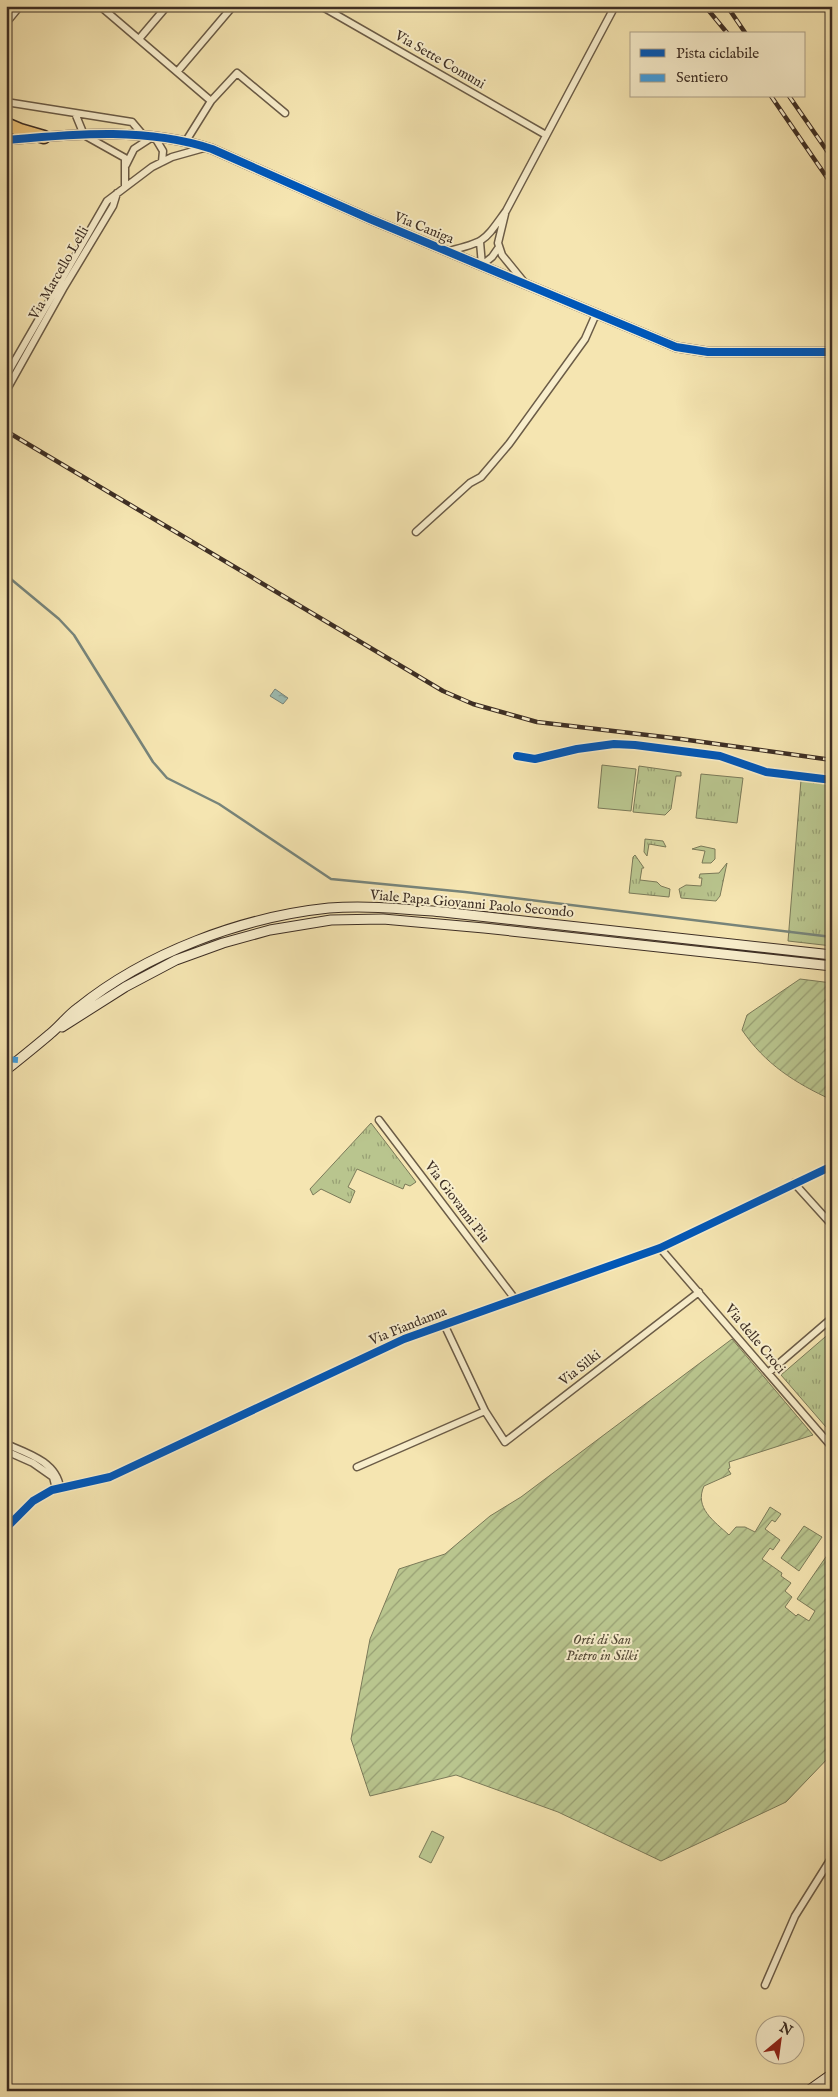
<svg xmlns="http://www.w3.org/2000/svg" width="838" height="2097" font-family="'IM FELL English',serif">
<defs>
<pattern id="grass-tufts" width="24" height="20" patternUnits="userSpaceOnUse" patternTransform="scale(1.25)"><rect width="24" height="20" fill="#b9c58e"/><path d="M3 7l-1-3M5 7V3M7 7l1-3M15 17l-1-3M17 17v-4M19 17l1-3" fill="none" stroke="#98a074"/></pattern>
<pattern id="garden-furrows" width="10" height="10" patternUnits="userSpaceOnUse" patternTransform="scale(1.25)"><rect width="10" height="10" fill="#b9c58e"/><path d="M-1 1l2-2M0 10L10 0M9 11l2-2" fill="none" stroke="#98a074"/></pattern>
<pattern id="water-ripples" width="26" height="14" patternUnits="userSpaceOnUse" patternTransform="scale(1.25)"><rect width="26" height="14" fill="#9dbdb3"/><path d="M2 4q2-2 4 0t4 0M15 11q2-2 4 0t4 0" fill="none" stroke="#819a91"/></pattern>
</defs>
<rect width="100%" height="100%" fill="#f5e5b1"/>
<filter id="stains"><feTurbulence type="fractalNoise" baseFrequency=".004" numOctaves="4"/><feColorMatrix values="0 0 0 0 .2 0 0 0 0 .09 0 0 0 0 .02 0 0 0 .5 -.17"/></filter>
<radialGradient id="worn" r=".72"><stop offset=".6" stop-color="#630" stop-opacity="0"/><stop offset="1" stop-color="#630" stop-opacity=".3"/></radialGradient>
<path fill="url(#grass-tufts)" stroke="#7b7a59" d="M639,766L681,772V776H676L671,809L665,815L633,812Z
M701,774L743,778L737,823L696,818Z
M801,780L832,785V946L788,941Z
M645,839L663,841L666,847L649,844L647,856L644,852Z
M701,846L715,849V859L711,863H702L705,851L692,849Z
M635,855L644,868H642L640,880L657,882L661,886L670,889L669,897L629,893L633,857Z
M727,863L720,896L716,901L681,898L679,889L686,885L701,886L702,878H699L700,874L719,873Z
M371,1123L416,1182L410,1186L405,1184L403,1189L357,1169L348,1187L355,1191L350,1203L321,1189L313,1195L310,1189Z
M832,1331V1434L781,1375Z"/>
<path fill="url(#garden-furrows)" stroke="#7b7a59" d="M800,979L832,983V1100C795,1083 765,1064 742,1030L747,1015Z
M732,1339L813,1435L729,1462L730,1468L728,1469L731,1474L704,1486C694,1508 714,1521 729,1535L736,1527H745L755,1532L770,1507L781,1514L775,1522L772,1520L765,1529L780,1540L773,1550L770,1548L762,1559L782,1573L781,1576L791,1583L785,1591L792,1597L785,1607L796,1616L798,1614L809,1621L815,1611L797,1599L832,1548V1754L786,1802L661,1861L558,1812L456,1775L370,1796L351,1739L370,1639L399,1569L445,1554L490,1516L521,1497Z
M804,1526L822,1537L799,1571L781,1558Z"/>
<path fill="#b9c58e" stroke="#7b7a59" d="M602,765L636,769L631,811L598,808Z
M432,1831L444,1837L431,1863L419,1857Z"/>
<path fill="url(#water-ripples)" stroke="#77847a" d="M275,689L288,698L283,704L270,696Z"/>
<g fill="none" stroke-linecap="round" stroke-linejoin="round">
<path stroke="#77847a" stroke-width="2.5" d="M6,575L59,619L74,635L153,762L167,778L219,804L331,879L465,892L832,937"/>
<g stroke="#6b5c47" stroke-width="9">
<path id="street" d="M100,6L211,101L186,141
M321,6L546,135
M6,23L20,6
M139,39L167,6
M177,72L233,6
M211,101L237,73L285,113
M6,102L132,122L143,135
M75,113L84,135L125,158V186
M126,165L134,149L154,136L163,151L162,162
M505,214L498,243L502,255L524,282
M480,242L482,265L492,257L499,247
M449,251C486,242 484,241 506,211L615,6
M6,376L107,201L152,167L172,157L204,148
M6,391L63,289L113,206L117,193
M416,532L470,483L481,477L509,444L585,339L596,314
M517,756L535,759L577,749L614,744L635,745L720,756L766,772L832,780
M379,1120L515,1299
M794,1183L832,1225
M660,1248L832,1447
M444,1324L485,1411L505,1442L699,1292
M768,1373L832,1318
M6,1444C27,1453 57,1462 60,1488
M6,1451L33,1463L53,1477L56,1489
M357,1467L485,1411
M6,1528L33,1501L52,1490L110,1477L404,1339L660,1248L832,1166
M765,1985L795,1916L832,1857"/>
</g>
<g stroke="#3d2e24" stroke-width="11">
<path id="secondary" d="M6,140C75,134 145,127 212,149L370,219L676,347L708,352H832
M62,1027L125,987L176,960L223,943L270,930L331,920L383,919L484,928L832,966
M6,1070C21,1058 36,1046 50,1034C60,1026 68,1015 78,1008C146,953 242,917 329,908C367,905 405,909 443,912L832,955
M808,2091L832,2074
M824,2091L832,2086"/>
</g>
<g stroke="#3d2e24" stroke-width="15">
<path id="highway" d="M6,124L20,130L44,137"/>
</g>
<use href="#street" stroke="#f8eecc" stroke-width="6"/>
<use href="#secondary" stroke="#f8eecc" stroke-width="9"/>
<use href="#highway" stroke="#eac278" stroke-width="12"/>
<g stroke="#3d2e24" stroke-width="4.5">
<path id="rail" d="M705,6L728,34
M727,6L746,34
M771,96L830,182
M789,96L832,158
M6,431L443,691L473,704L537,722L681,739L832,760"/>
</g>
<use href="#rail" stroke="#f8eecc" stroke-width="2.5" stroke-dasharray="8" stroke-linecap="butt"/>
<path stroke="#3f9de0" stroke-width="6" stroke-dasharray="12 6" stroke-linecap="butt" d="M6,1059L18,1060"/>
<g stroke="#f8eecc" stroke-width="11">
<path id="cycleway" d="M6,140C75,134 145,127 212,149L370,219L676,347L708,352H832
M517,756L535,759L577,749L614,744L635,745L720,756L766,772L832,780
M6,1528L33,1501L52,1490L110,1477L404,1339L660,1248L832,1166"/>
</g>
<use href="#cycleway" stroke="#0057b8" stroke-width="8"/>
</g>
<g text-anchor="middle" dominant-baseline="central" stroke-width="4" stroke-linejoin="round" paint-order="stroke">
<g font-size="14" fill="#3d2e24" stroke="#f8eecc">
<text transform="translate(440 60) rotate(30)">Via Sette Comuni</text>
<text transform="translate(424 228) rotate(22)">Via Caniga</text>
<text transform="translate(59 273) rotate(-60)">Via Marcello Lelli</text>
<text transform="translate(472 904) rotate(5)">Viale Papa Giovanni Paolo Secondo</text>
<text transform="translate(457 1202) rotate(53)">Via Giovanni Piu</text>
<text transform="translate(408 1326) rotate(-22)">Via Piandanna</text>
<text transform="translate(755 1339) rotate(50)">Via delle Croci</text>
<text transform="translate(580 1368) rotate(-38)">Via Silki</text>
</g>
<g font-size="14" font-style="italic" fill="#564c39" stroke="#f8eecc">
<text x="602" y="1640">Orti di San<tspan x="602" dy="16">Pietro in Silki</tspan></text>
</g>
</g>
<rect width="838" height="2097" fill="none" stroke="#f5e5b1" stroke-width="25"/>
<rect x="8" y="8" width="823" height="2082" fill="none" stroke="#3d2e24" stroke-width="2.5"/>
<rect x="12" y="12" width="813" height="2072" fill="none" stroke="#3d2e24"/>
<rect x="630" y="32" width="175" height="65" fill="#f8eecc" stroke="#ada189"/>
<rect x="640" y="49" width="25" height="8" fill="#0057b8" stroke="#ada189"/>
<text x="676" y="58" font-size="15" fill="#3d2e24">Pista ciclabile</text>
<rect x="640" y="74" width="25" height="8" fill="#3f9de0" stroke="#ada189"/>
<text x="676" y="82" font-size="15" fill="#3d2e24">Sentiero</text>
<g transform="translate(780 2040) rotate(29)"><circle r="24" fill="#f8eecc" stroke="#ada189"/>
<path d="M0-4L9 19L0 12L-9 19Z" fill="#8f2418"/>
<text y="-8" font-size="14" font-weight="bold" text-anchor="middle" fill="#3d2e24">N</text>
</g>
<rect width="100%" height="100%" filter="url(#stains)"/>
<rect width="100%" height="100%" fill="url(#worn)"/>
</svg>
